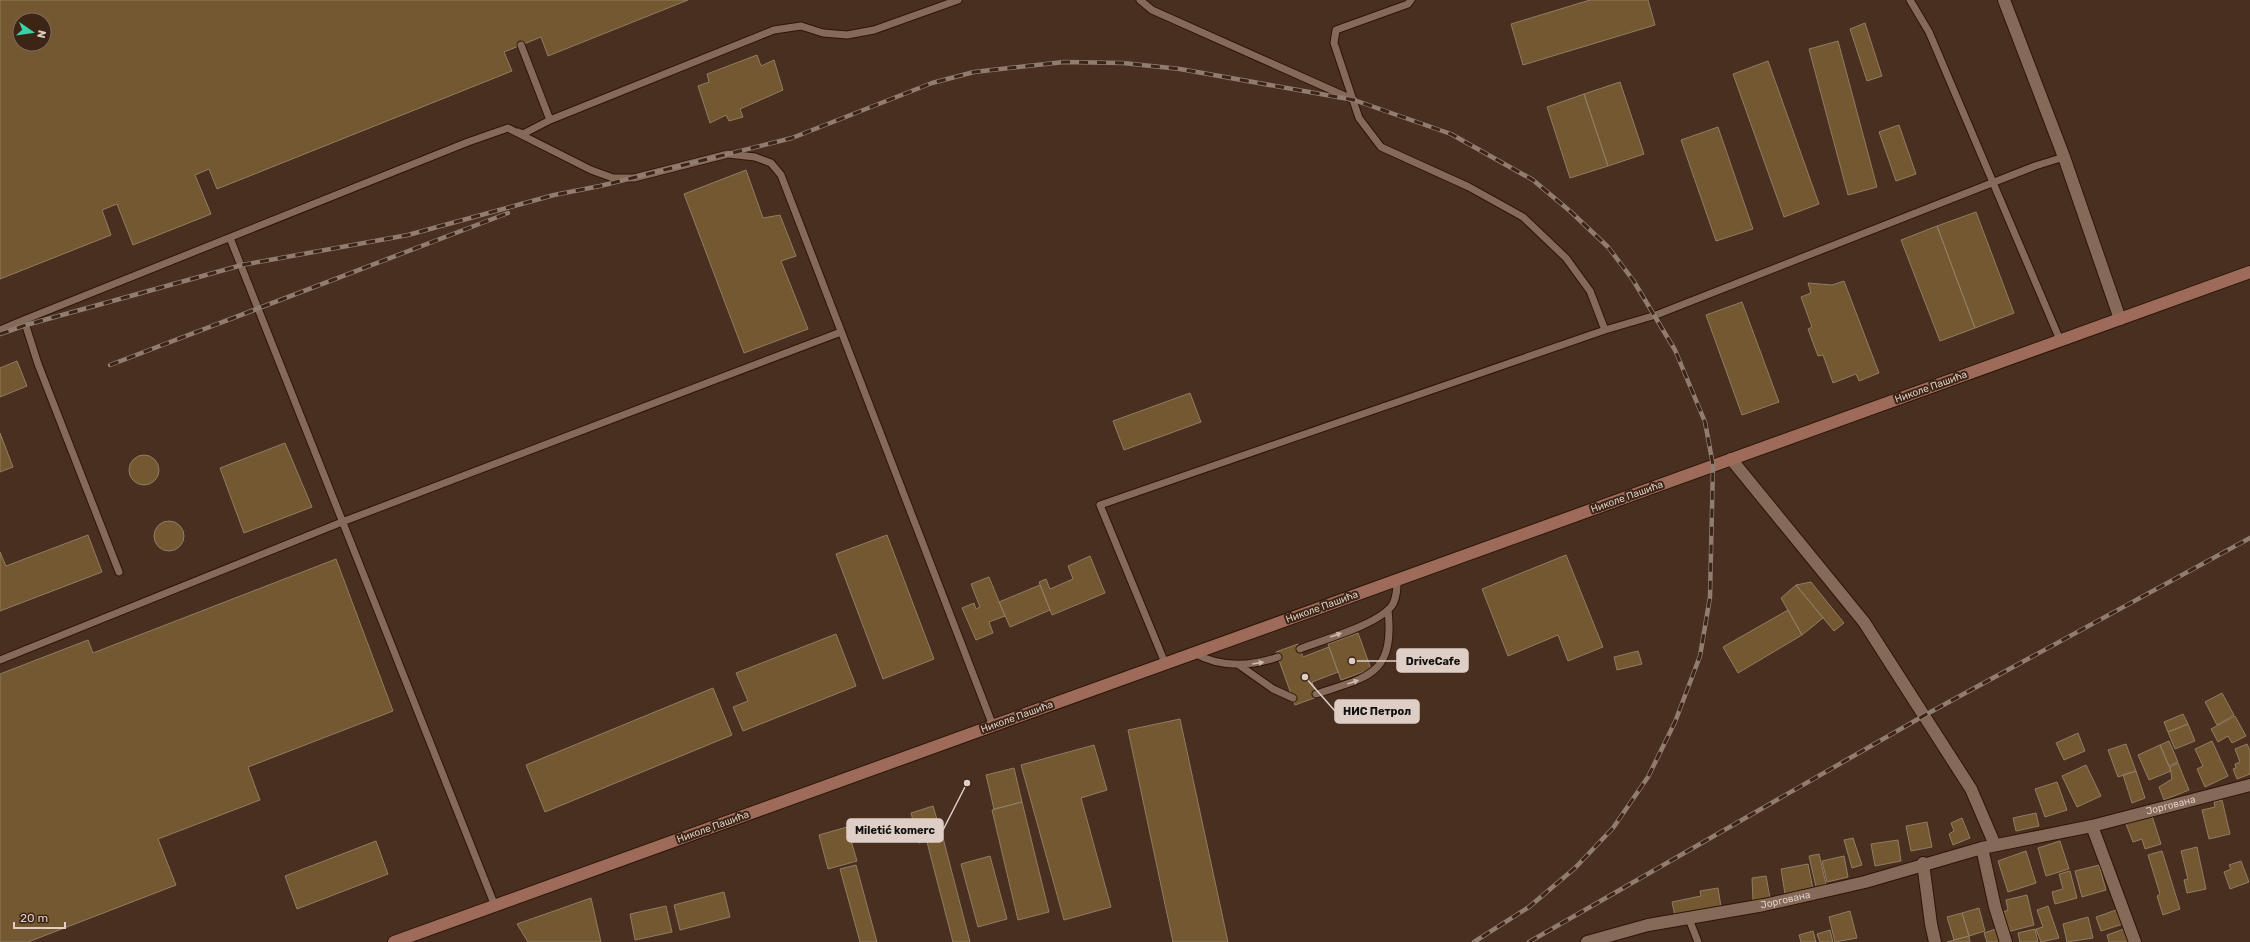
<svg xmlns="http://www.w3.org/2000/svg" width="2250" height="942" font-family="Rubik,sans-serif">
<rect width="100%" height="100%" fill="#482f20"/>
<path fill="#735831" stroke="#917d63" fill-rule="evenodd" d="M0,0H688L548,56L541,37L504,52L512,71L217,189L209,169L195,175L211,214L133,245L117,204L102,210L111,235L0,279ZM20,20H44V44H20Z
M1590,0H1648L1655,25L1523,65L1511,24Z
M1865,23L1882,76L1867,81L1850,29Z
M1838,41L1877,187L1848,195L1809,49Z
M757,55L761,66L774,60L783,90L740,109L743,117L729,121L726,115L710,123L698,86L709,82L707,74Z
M1768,61L1819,204L1784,217L1733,74Z
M1620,82L1644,154L1608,166L1584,94Z
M1584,94L1608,166L1570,178L1547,107Z
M1899,125L1916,174L1896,181L1879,132Z
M1718,127L1753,229L1716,241L1681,140Z
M746,170L763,218L780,215L796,256L781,261L808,329L744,353L684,194Z
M1976,212L2014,313L1975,328L1937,226Z
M1937,226L1975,328L1940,341L1901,240Z
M1844,281L1879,373L1859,381L1856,374L1833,383L1823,355L1818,356L1808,329L1812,327L1801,297L1811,293L1808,283L1832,285Z
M1742,302L1779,402L1742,415L1706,315Z
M17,361L27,386L0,397V368Z
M1190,393L1201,422L1124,450L1113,421Z
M0,433L13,467L0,472Z
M285,443L312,507L244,533L220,468Z
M129 470a15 15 0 1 1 30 0a15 15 0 1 1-30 0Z
M154 536a15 15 0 1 1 30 0a15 15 0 1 1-30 0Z
M88,535L102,572L0,611V552L6,566Z
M887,535L934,659L883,679L836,554Z
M1566,555L1603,647L1568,661L1558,635L1508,656L1482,589Z
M1090,556L1105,593L1052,615L1039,582L1046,579L1050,589L1073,579L1068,566Z
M336,559L393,711L248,767L260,800L158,839L176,885L28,942H0V674L88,640L93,653Z
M989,577L1005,616L989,622L993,633L976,640L962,608L974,603L976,609L980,607L971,584Z
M1811,582L1844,623L1834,631L1796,585Z
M1040,585L1050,610L1010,627L999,602Z
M1796,585L1823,618L1802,635L1781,598Z
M1788,610L1802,635L1738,673L1723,647Z
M1358,633L1371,669L1341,680L1328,644Z
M836,634L856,686L743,731L733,707L748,701L736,673Z
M1298,644L1303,657L1329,647L1338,672L1312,682L1317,697L1295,705L1276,652Z
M1638,651L1642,664L1617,670L1614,657Z
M713,688L732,735L545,812L526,765Z
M2222,693L2234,715L2217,725L2205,702Z
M2183,714L2188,724L2168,732L2164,722Z
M2235,716L2246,736L2232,743L2228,736L2218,742L2211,729Z
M1180,719L1228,942H1173L1128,730Z
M2188,724L2195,741L2175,749L2168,732Z
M2078,733L2085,751L2064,760L2056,743Z
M2169,741L2178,762L2169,766L2160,745Z
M2212,741L2228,776L2205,787L2197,769L2203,766L2195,749Z
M2126,744L2136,771L2118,777L2108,750Z
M2247,744L2250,751V774L2237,779L2233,769L2236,768L2235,764L2240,762L2235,749Z
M1094,745L1107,790L1081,798L1111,907L1064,920L1021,765Z
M2160,745L2171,771L2149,780L2138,755Z
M2178,763L2189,790L2164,800L2159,787L2172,779L2170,767Z
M2086,765L2101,796L2077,807L2062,776Z
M1014,768L1022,802L994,809L986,775Z
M2136,771L2145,798L2132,803L2123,775Z
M2057,782L2067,810L2045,817L2035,789Z
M2222,800L2230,834L2209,839L2202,810L2215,807L2214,802Z
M1022,802L1049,912L1018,920L992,810Z
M933,806L942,836L919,843L911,813Z
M2036,813L2039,826L2016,831L2013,818Z
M2152,816L2161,844L2145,849L2142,839L2133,842L2126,824Z
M1962,818L1970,838L1953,845L1949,834L1954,831L1951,823Z
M1927,822L1932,847L1911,851L1906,826Z
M847,827L857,861L828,869L819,835Z
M943,838L970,942H953L927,842Z
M1853,838L1862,865L1852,868L1844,840Z
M1898,840L1901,861L1875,866L1871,844Z
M376,841L388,874L297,909L285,876Z
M2060,841L2069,869L2046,876L2038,848Z
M2197,847L2206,889L2187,893L2184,880L2188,879L2181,851Z
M2026,851L2036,883L2008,892L1998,861Z
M2162,851L2180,909L2163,915L2157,896L2160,894L2148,855Z
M1819,854L1826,884L1816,887L1809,856Z
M990,856L1007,919L978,927L961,864Z
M1844,856L1848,877L1827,882L1822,861Z
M2241,861L2249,882L2230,889L2224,872L2231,869L2229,865Z
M1808,864L1813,889L1785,894L1781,869Z
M856,865L877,942H860L840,869Z
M2099,865L2106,890L2082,897L2075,871Z
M2070,871L2077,898L2055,904L2052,892L2063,889L2059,874Z
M1766,876L1770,898L1753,901L1752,878Z
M1718,888L1721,907L1675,916L1672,902L1701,896L1700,891Z
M724,892L730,917L680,930L674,905Z
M2027,895L2034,925L2007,932L2003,912L2008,910L2006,900Z
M591,898L601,942H528L517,924Z
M666,906L672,932L635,940L630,914Z
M2048,906L2059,938L2041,942L2036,929L2043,927L2037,910Z
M1979,908L1985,931L1969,936L1962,913Z
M2119,909L2123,924L2101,931L2096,917Z
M1850,911L1857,938L1835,942L1829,917Z
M1962,913L1969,936L1954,940L1947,917Z
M2088,917L2093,938L2067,942L2063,924Z
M1996,929L2001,942H1987L1984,933Z
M2035,929L2038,942H2020L2018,933Z
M2124,929L2128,942H2109L2107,935Z
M1830,930L1833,942H1820L1817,934Z
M1813,931L1816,942H1801L1799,935Z
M1969,936L1970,942H1947L1954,940Z"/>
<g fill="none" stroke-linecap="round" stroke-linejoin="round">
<g stroke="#2d1608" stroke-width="9">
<path id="lane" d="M1140,0L1152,10L1354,100
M1411,0L1408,4L1336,30L1334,43L1359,118L1381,147L1469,187L1523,217L1566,258L1590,291L1605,330
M1910,0L1929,32L2060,340
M521,45L550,120
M518,132L523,134L550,120L774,30L801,26L823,33L847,35L874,30L958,0
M230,238L495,906
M0,330L24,320
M119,572L38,364L24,320L468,142L508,128L591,170L613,178H634L728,154L755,157L771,163L781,175L993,726
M1300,649C1322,640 1381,624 1393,604C1397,596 1397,588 1397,580
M1194,653C1221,668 1249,667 1278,657
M0,660L342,522L841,332
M1165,663L1100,505L1605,330L1656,315L2035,166L2064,157
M1239,665L1273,689L1293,698
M1316,694C1368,677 1395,675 1388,610
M1689,919L1698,942"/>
</g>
<g stroke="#2d1608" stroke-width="14">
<g id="street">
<path d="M2004,0L2064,157L2120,319"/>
<path d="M1731,459L1864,622L1971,789L1995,845"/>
<path d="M2092,826L2135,942"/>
<path d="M1982,848L1995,907L2006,942"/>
<path d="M1923,863L1931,924L1935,942"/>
<path id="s1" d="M1587,942L1648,925L1764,905L1865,882L1982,848L2092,826L2250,785"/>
</g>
</g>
<g stroke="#2d1608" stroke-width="14">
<path id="secondary" d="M394,942L2250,272"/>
</g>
<use href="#lane" stroke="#866a59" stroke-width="7"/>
<use href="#street" stroke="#866a59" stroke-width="12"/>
<use href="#secondary" stroke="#9e6a5a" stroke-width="12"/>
<g stroke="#917c70" stroke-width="4.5">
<path id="rail" d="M0,334L26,325L242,265L408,235L554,195L600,186L792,138L932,83L974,72L1064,62L1123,63L1180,69L1354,100L1451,134L1533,180L1571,212L1608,247L1633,280L1675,350L1705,422L1713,465L1710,597L1700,656L1675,722L1648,777L1613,828L1575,868L1529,907L1474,942
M110,365L508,213
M1529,942L1925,715L2250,538"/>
</g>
<use href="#rail" stroke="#3d2516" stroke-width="3" stroke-dasharray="9" stroke-linecap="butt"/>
</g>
<defs><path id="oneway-solid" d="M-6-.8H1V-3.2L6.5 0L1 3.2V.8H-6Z"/></defs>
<g fill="#ccbaaf">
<use href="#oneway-solid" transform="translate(1336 635) rotate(-20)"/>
<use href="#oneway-solid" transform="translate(1258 663) rotate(-9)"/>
<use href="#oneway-solid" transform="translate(1353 682) rotate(-19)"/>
</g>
<g text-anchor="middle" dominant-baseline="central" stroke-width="4" stroke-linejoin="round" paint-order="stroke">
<g font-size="10" fill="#decec5" stroke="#3d2516">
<text transform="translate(1931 387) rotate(-20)">Николе Пашића</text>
<text transform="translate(1627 497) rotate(-20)">Николе Пашића</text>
<text transform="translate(1322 607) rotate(-20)">Николе Пашића</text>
<text transform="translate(1017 717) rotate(-20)">Николе Пашића</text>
<text stroke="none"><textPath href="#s1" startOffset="600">Јоргована</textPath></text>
<text transform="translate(713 827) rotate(-20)">Николе Пашића</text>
<text stroke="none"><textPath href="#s1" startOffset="203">Јоргована</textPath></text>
</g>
</g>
<path fill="none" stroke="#decec5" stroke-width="1.5" d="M1352 661L1397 661M1305 677L1335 711M967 783L943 830"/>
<g fill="#decec5" stroke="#3d2516" stroke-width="1.5">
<circle cx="1352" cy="661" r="4"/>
<circle cx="1305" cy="677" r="4"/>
<circle cx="967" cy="783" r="4"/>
</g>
<g fill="#decec5" stroke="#decec5" stroke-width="1.5">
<rect x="1397" y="649" width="71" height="23" rx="4"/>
<rect x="1335" y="700" width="84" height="23" rx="4"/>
<rect x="847" y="819" width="96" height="23" rx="4"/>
</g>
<g font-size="11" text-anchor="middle" font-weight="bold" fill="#111">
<text x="1433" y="665">DriveCafe</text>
<text x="1377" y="715">НИС Петрол</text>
<text x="895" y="834">Miletić komerc</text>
</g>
<g transform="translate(32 32) rotate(103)"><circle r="19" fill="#3d2516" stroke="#7d695c"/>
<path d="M0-3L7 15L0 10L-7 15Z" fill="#38d4a6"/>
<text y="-6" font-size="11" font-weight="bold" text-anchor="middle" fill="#decec5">N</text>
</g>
<path d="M14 922v6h51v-6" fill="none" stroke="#decec5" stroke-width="2"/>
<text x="20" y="922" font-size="12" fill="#decec5" stroke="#3d2516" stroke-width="3" paint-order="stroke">20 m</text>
</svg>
